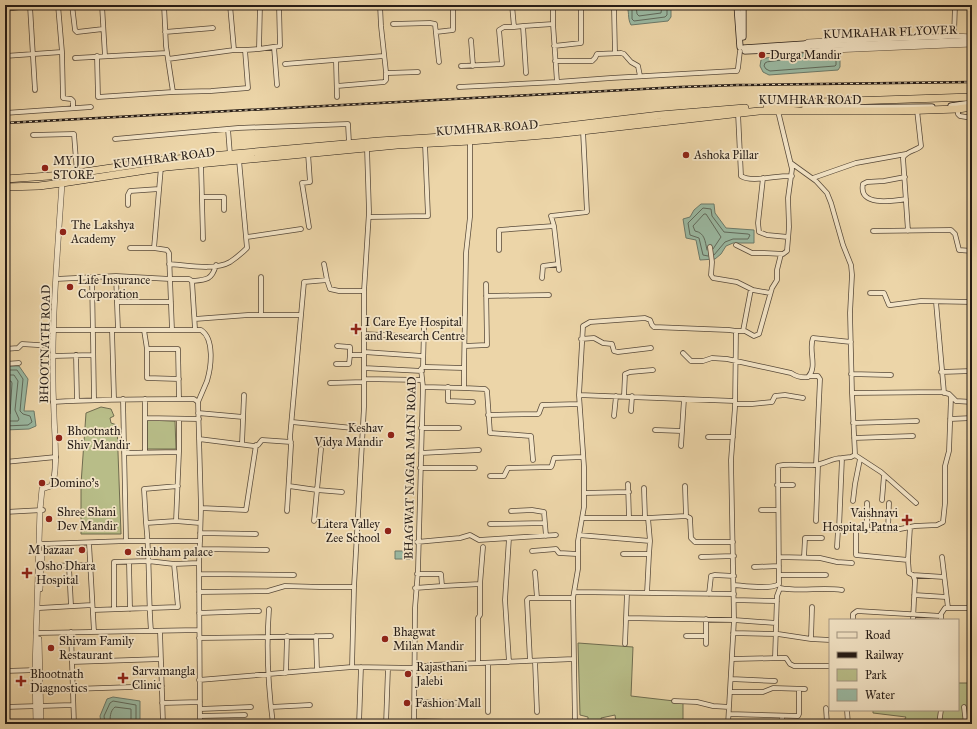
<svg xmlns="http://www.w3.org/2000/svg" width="977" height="729" font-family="'IM FELL Great Primer',serif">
<rect width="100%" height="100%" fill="#ecd5a8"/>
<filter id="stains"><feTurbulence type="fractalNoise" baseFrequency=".005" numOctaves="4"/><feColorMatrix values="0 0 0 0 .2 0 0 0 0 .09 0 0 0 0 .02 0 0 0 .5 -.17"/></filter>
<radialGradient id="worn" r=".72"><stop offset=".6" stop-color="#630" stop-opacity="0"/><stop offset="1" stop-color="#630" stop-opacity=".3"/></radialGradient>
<path fill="#b8bd88" stroke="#6f6c4f" d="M101,407L111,409L114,416L110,418L111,423L117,425L121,534H81V484L86,413Z
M147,420L175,421L176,449H147Z
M578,643L633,647L631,696L683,702V724L652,721L651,724L616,722L615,715L601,718L602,724H588V717L580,715Z
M958,683H971L970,699H972V724H902L906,717L873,713V710H958Z"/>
<path fill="#9ab9a2" stroke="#6c7a6a" d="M626,5H671V17L668,21L631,25C627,18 630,11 626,5Z
M834,49L840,54V67L838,70L769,75L763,72L760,66L761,60L766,58Z
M701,204H714L715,213L726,228L754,230V243H733L726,246L721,254L715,259L700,260L696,240L686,238L683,219L690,217L694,210Z
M5,366H19L28,379L24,411H34L36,426L29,429L5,430Z
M395,551H411L410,559H395Z
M113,697L140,701V724H101L100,716L107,699Z"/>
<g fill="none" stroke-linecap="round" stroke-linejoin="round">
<path stroke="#606a5c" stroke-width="1" d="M630,5L632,8V19L634,21L665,17L667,15V5
M636,5L637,14L639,16L661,13L662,5
M832,54L836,57V65L835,66L770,71L766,69L764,66L765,63L767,62Z
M707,250C705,241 705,233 695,231L693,226L704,214H706L721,237L713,249
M708,256L703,255L699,238L690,235L688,223L703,208L711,209L712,216L724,232L748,234L750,235L748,239H733L725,242L714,255
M5,370H17L23,379L20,411L23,414L30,416L32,422L28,425L5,426
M5,375H14L18,381L15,410L19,419L18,421H5
M5,381H11L12,383L10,414L5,415
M105,724L104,716L110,703L113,701L136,705V724
M110,724C110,717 110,711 115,707L131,709V724"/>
<g stroke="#584a3a" stroke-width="5.5">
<path id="minor" d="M58,5L62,52L63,98L71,99L73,101V108
M72,5L75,30L77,32L103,29
M102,5L105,56
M164,5L166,46L173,92L211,91L248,88L245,50H234L230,5
M380,5L381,26L386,72L388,73L418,72
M512,5L514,27L523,26L526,73
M553,5V24
M30,6L35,90
M614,8L615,53
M5,9L36,5
M393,24L430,23L435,24L439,62
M165,32L213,28
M436,32L453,30V5
M954,36L955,5
M471,40L473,66
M554,46L581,43V5
M274,47L277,85
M259,49L280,46L279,5
M245,50L259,49L260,5
M5,56L62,52
M97,56L98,97L173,92
M75,58L167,53
M168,59L234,50
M336,61L337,97
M555,61H592L595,58L597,54L621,53L624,54L631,62L638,66L640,76
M285,64L383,56
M461,66L502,64L499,30L504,27H514
M557,82L611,78L734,71H737L738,68L740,51
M337,86L384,82L386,80V73
M459,87L557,82L553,24L523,26
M958,109V114L960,116L972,118
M5,113L91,107
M738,113L741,176C751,183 778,175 792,176
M228,129L230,155
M33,135L74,134L77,173
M115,139L238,128L348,124L349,143
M308,153L310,182L302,183L309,227
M201,163L203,239
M791,163L816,181L827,193L831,203L843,245L851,265L852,275L850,313L852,393L855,455L851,457L842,458L839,529L895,530L915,526L937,525L943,522L945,503V466L949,451L951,397
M905,177L884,181L867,182L863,184C858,207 893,201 906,199
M763,178L758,223L759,232L767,235L788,237
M813,178L856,163L906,154
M202,197H224V210
M128,205V195L130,191L159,189
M369,217L428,216L425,144
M873,231L951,230L955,234L959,250L972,251
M908,231L903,158C906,151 916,151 921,146L917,110
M247,237L301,229
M736,245L752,253H764L783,254L787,251L789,227L788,198L792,169L778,111
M710,247L712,262L711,275L713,278L737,282L753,290L770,293
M130,248H154L167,250L169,253L170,279H189L192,281L195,329
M154,248L161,167
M499,250V230L554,226
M169,264C187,265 214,271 230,262C236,258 242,253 247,248L239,160
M324,264L327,280L330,289L339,291H364
M559,270L554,226L551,216L587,212L583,131
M116,276L170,279L172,330
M92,277L94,399
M542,278L543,266L558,264
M56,279L116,276L118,330
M192,281C206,280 212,280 216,265
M870,293H884L889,305H891L921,301L972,302
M486,296L549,295
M117,302H171
M936,302L944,393
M261,315V277
M195,319L248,315H301
M53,330H201C215,339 211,368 207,381C204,388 201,395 198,402
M112,330L114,399
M144,330L147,349H178L179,399
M743,331L751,289
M364,334L423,337
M581,339L594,338L603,343L612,344L614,351L618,352L651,348
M337,346L350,347V355
M465,346L487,345L486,284
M5,349L18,348L22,344L53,346
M147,349V378L179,379
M364,352L422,356
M683,353L691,361H703L712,358L727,359L791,373C797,377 801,378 808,377C818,367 808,350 813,338L851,342
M76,355L77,401
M53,356L92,355
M5,364L19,363
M336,364H349L350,355H364
M423,367L424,326
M364,368L422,371
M941,372L972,371
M851,374L891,375
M810,376H818L820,379L816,465
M364,379L422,380
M330,383L364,382
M423,387L464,388V368
M448,387V401L473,402
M464,388L485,389L487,391L490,433L531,436L533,460
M852,393L942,392L949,394L956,401L972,402
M579,395L735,401
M624,396L625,374L630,372L653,370
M123,399L126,541
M735,404H752L772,402L775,396L785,395L803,398
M631,411L632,396
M198,413L243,417
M488,415L538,414L539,413L542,405L579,404
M614,416L616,396
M145,418L199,419
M950,419L972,418
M292,422L363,429
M853,423L917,421
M421,428H459
M655,430L682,431
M708,437H733
M854,438L913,436
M199,439L254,446L258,445L262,440L291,442
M242,444L244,395
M681,446L684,399
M145,452V399
M179,452V419
M124,453L179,452L176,521L146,523C150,559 148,595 151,631
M421,453L479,450
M855,455L881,472L916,503
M5,462L56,457
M420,468H475
M490,476H504L508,468L551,467L552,465L554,458L583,457
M628,484L629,518
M777,485H793
M289,486L317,490L321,449
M685,486L686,516
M644,488L645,518
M584,493L629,492
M882,500L884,475
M853,501L855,484L860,459
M867,503V530
M201,508L246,510L256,445
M761,510H778
M287,511L291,445L290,437L304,282L327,280
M511,511L532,510L544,512L546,536
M5,512L43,510
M582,518H648L686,516L690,518L691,538L695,542H733
M176,521L200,523
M314,521L317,490L342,492
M816,521L818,465
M146,523L144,489L178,486
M490,524L545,523
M856,530V555L908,560L910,527
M888,530L889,503
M200,533L256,534
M579,535L650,541
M509,538L505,600L509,662
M417,542L460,538L470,535L479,540L556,535
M39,543L42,544L126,541H200L201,508L198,402L194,399C147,399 100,399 53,402
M89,543L94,632
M837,547L838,530L839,529
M199,549L267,550
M532,551L556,549L559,553L577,554
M623,554H649L650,541L648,518
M701,557L734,556
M779,557L820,558L837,562L852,563
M804,557L805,538H822
M942,557L948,608
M908,560L909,573L913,575L915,580L913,620
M129,562L130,609
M199,563L200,541
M42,566L90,565
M69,566L71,606
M754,567L779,566
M535,572L537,598
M200,574L294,575
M779,575H826
M913,575L944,577
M734,585C745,586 770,590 779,584L778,466C791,462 807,468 820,464C828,462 833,458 842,458
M442,586L480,584
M415,588L442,586L441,574H417
M780,588C800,592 821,587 842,590
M199,592L268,591L285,586L320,587H354
M574,592L734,594
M647,593L649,554
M709,594L711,576L715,575L734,576
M914,595L946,597
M734,600L777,601
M39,608L92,605
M114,609V562L148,561L174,564
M269,609C266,648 268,686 273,724
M93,610L178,607L174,564L199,563L200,724
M199,613L259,611
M626,618L734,620L776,623
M853,620V614L857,611L941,616
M941,620V614L945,608H972
M160,631L163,724
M71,632L74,724
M36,633L199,630
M733,633L778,634L811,639L830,640
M316,636L317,670
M686,636H706
M199,638L331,636
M811,639L812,607
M625,644L627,593
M706,644V619
M775,658L777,596L780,588
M732,659L781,658H786L790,664L794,666H830
M530,661L527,600L529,598H573
M535,661L537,712
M72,662L161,659
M478,663V618L480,615V584L483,547
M488,663V712
M352,667L354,587L364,407V291L369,212L367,148
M5,671L37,670
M286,673L287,636
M731,679L775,681
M199,680L352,667L415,668L431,665L574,659
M73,689L162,686
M730,692H763L773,688L805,689
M674,701L697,702L713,706L729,707
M415,702L472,703
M162,703L200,702
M5,707L73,705
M271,707L310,705
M964,707L966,724
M826,708L827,724
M200,709L251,707
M847,710L848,724
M729,714L798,716L799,714V689
M200,716L245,715
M414,721L493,723
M163,723L200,722
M359,724L361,667
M386,724L388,668
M414,724L415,608L418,570L423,387L421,369L423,367H426L464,368L466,253L470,217V139
M523,724L540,722
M575,724L573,598L578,569V541L584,507V467L579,395L583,326L590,322L645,318L650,320L652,325L654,327L729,330L736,331
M728,724L734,620L731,460L735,407L736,331H745L754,336L759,334L772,288L777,280V270L781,254
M782,724V716
M939,724L941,710"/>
</g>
<g stroke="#584a3a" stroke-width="6">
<path id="tertiary" d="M805,44L808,42L827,41L954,36L972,37
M805,49L809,51L972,44
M40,589L42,553
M39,639L41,724
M36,724L35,670L40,510L42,489L51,486C59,475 54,429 54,414C50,337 57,260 62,183"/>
</g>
<g stroke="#261c16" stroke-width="7">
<path id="secondary" d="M737,5L740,47
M743,5V37
M744,48L805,44L810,46
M745,51L805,49L810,46L964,41L972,42
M951,106L972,103
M805,108L932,107"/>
</g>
<g stroke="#261c16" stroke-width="8">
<path id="trunk" d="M767,106L819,102L972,97
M5,179L64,175L165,160L379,141L490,134L551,128L660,115L745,108
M5,187L39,186L62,183L166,167L397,145L470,141L555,134L759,111H898L958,109L972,107"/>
</g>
<use href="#minor" stroke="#f3e4c6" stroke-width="4"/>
<use href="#tertiary" stroke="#f3e4c6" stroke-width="5"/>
<use href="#secondary" stroke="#f3e4c6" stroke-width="5.5"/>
<use href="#trunk" stroke="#ecd5a8" stroke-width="7"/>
<g stroke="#261c16" stroke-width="2.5">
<path id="rail" d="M5,123L680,87L738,85L972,82"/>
</g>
<use href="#rail" stroke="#f3e4c6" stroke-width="1" stroke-dasharray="3" stroke-linecap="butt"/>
</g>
<g fill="#8f2418" stroke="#f3e4c6" stroke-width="1.5">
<circle cx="762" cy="55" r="4"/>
<circle cx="686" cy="155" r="4"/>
<circle cx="45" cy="168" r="4"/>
<circle cx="63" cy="232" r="4"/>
<circle cx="70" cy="287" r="4"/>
<path d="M354 323h4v4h4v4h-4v4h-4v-4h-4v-4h4z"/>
<circle cx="391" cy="435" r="4"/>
<circle cx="59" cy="438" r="4"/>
<circle cx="42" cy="483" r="4"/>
<circle cx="49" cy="519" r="4"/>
<path d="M905 514h4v4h4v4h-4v4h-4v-4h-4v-4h4z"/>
<circle cx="388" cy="531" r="4"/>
<circle cx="82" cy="550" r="4"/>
<circle cx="128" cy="552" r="4"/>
<path d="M25 567h4v4h4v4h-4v4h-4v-4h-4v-4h4z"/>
<circle cx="385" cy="639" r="4"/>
<circle cx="51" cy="648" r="4"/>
<circle cx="408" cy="674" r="4"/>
<path d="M121 672h4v4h4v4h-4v4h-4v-4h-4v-4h4z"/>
<path d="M19 675h4v4h4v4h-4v4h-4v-4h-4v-4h4z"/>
<circle cx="407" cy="703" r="4"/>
</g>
<g text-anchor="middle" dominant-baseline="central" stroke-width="3.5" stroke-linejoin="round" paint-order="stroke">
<g font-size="12" fill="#261c16" stroke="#f3e4c6">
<text transform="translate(890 32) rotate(-2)">KUMRAHAR FLYOVER</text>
<text x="810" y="100">KUMHRAR ROAD</text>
<text transform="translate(487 128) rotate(-4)">KUMHRAR ROAD</text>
<text transform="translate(164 158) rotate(-7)">KUMHRAR ROAD</text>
<text transform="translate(45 344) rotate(-89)">BHOOTNATH ROAD</text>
<text transform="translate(410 468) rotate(-89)">BHAGWAT NAGAR MAIN ROAD</text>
</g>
<g font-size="12" fill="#261c16" stroke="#f3e4c6" text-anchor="start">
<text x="770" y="55">Durga Mandir</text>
<text x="694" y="155">Ashoka Pillar</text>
<text x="53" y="161">MY JIO<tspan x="53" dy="14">STORE</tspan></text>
<text x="71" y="225">The Lakshya<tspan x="71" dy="14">Academy</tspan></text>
<text x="78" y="280">Life Insurance<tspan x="78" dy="14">Corporation</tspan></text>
<text x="365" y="322">I Care Eye Hospital<tspan x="365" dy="14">and Research Centre</tspan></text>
<text x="383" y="428" text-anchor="end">Keshav<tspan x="383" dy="14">Vidya Mandir</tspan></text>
<text x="67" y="431">Bhootnath<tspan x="67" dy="14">Shiv Mandir</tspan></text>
<text x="50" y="483">Domino's</text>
<text x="57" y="512">Shree Shani<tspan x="57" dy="14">Dev Mandir</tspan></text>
<text x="898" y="513" text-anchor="end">Vaishnavi<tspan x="898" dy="14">Hospital, Patna</tspan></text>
<text x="380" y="524" text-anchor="end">Litera Valley<tspan x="380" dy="14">Zee School</tspan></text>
<text x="74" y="550" text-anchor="end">M bazaar</text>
<text x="136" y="552">shubham palace</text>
<text x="36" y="566">Osho Dhara<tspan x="36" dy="14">Hospital</tspan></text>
<text x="393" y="632">Bhagwat<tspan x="393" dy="14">Milan Mandir</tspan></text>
<text x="59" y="641">Shivam Family<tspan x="59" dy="14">Restaurant</tspan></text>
<text x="416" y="667">Rajasthani<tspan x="416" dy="14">Jalebi</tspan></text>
<text x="132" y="671">Sarvamangla<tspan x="132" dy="14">Clinic</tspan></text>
<text x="30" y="674">Bhootnath<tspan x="30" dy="14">Diagnostics</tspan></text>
<text x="415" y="703">Fashion Mall</text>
</g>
</g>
<rect width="977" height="729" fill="none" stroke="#ecd5a8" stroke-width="20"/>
<rect x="6" y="6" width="965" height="717" fill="none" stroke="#261c16" stroke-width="2"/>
<rect x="10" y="10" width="957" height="709" fill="none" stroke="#261c16"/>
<rect x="829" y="619" width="130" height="92" fill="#f3e4c6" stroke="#a19480"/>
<rect x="837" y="632" width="20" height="6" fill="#f3e4c6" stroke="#a19480"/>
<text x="865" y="639" font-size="12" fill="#261c16">Road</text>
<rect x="837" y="652" width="20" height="6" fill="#261c16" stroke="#a19480"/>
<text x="865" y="659" font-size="12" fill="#261c16">Railway</text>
<rect x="837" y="669" width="20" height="12" fill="#b8bd88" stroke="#a19480"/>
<text x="865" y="679" font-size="12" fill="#261c16">Park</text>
<rect x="837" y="689" width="20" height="12" fill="#9ab9a2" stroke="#a19480"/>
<text x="865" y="699" font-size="12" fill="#261c16">Water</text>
<rect width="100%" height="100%" filter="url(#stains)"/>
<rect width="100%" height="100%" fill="url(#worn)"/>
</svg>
